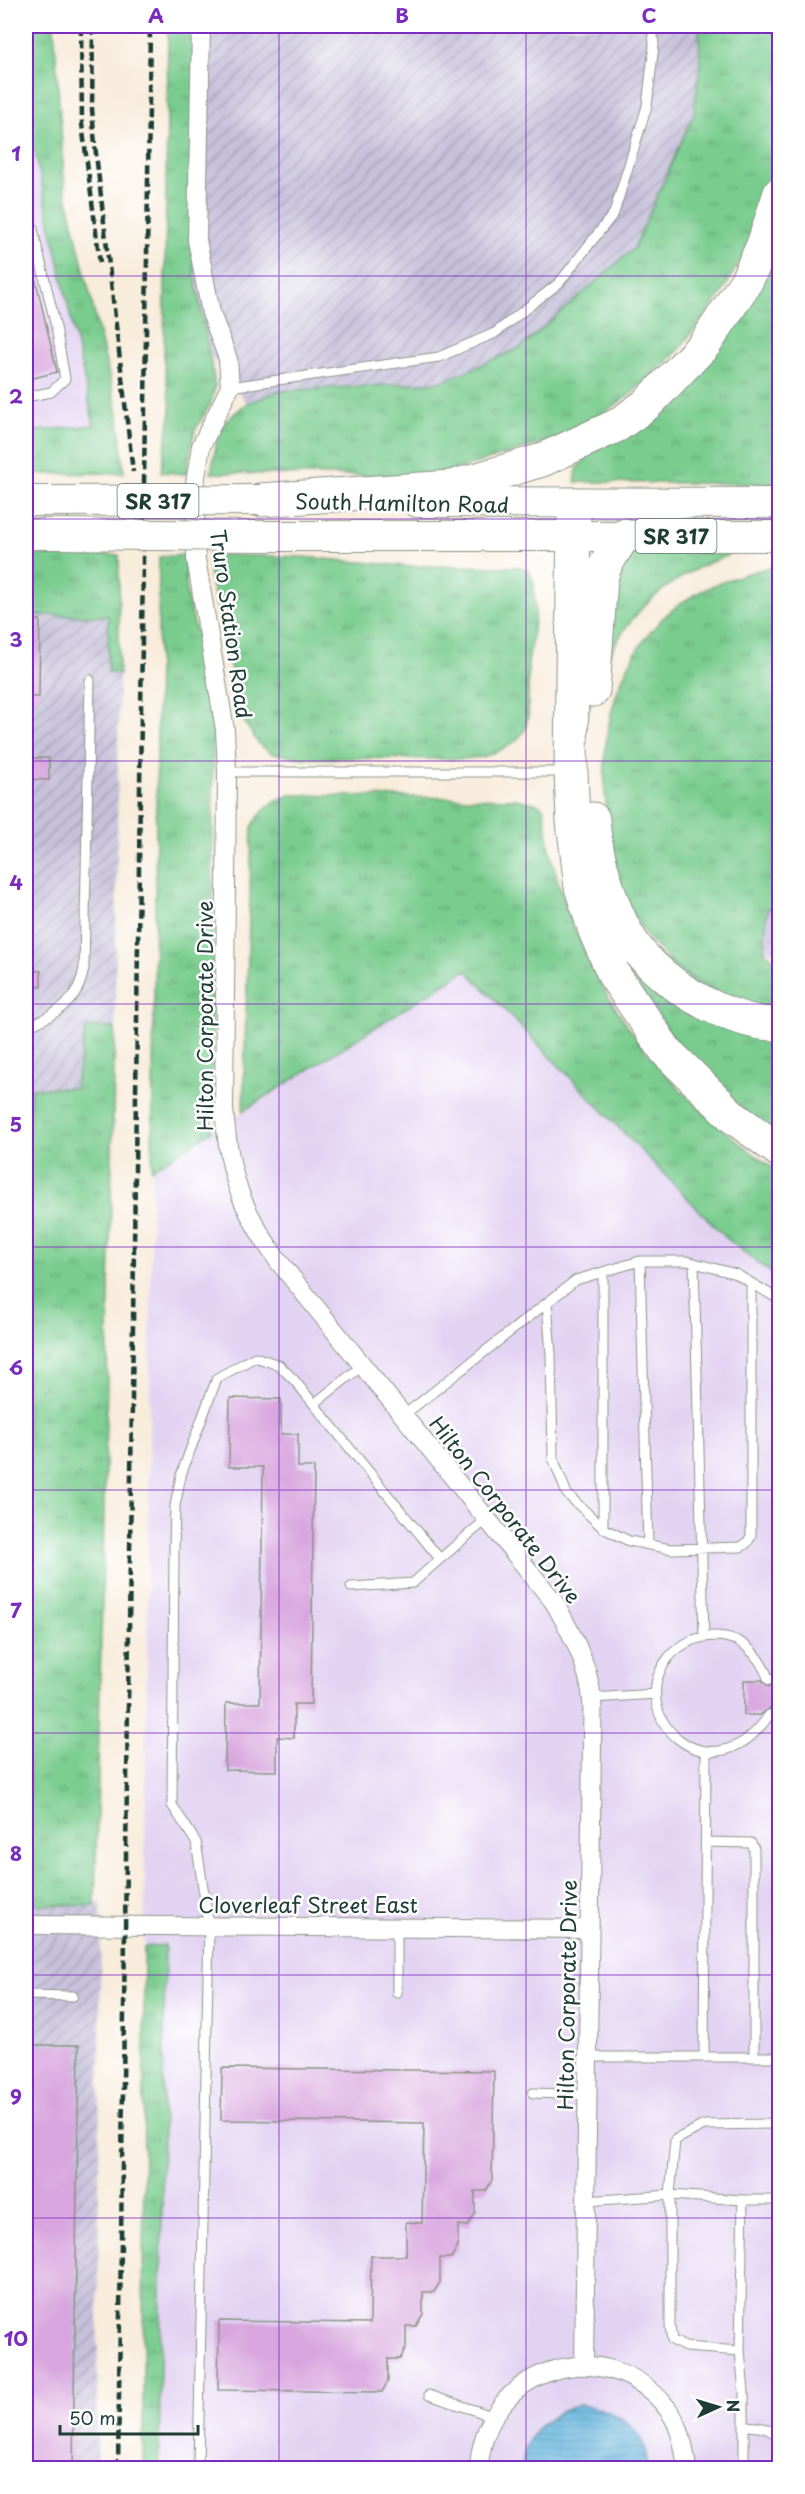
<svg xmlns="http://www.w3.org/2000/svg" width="805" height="2494" font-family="'Playpen Sans',sans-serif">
<defs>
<pattern id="industrial-furrows" width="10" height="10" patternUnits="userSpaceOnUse" patternTransform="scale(1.5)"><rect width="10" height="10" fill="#c6c0da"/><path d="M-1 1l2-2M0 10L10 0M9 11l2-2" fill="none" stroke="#a09db2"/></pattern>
<pattern id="grass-tufts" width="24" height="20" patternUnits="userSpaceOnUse" patternTransform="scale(1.5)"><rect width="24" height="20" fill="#79cc8e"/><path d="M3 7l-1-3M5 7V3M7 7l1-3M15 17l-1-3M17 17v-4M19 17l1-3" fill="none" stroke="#63a775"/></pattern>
<pattern id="water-rules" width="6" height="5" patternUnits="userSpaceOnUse" patternTransform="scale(1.5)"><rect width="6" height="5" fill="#63b4de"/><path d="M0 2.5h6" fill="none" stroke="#5194b5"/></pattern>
</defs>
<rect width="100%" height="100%" fill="#fff"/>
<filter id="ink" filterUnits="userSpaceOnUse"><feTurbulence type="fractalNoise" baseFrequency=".0167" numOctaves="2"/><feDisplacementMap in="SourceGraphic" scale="12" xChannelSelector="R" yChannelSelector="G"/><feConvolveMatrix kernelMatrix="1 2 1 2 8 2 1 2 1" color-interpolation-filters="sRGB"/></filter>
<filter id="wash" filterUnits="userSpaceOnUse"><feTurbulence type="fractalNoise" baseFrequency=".008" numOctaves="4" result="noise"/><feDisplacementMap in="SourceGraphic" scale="24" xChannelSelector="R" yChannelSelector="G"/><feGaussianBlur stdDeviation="1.35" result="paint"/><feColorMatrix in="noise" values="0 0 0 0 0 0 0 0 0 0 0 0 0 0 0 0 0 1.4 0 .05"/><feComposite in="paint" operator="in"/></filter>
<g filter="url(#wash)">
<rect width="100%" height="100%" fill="#f8ecdb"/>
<path fill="#e3d3f2" d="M26,26H34L29,126L94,425L26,432Z
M466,970L726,1238L779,1279V2468H159L165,1946L144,1947L152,1169Z"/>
<path fill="url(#industrial-furrows)" d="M197,26H699L700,65L694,113L634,248L520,348L441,382L279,391L247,403L211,356L194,272Z
M26,615L108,616V672L119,674L115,1028H86L75,1088L26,1163Z
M767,908L779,909V952L764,951Z
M26,1903H101L97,2468H26Z"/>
<path fill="url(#grass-tufts)" stroke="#4c8461" stroke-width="1.5" d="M34,26H54L65,189L118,413L124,473L26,474V432L94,425L29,126Z
M168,26H197L194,272L215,385L211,403L195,430L186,474L161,472L171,410L164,361Z
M699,26H779V128L768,186L747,248L721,295L676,353L631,394L575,433L432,477L211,473L217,440L226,421L247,403L279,391L441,382L520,348L634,248L694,113L700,65Z
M779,226V484L575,482L577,469L586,458L634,425Z
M727,553V556C644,585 607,638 585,721V593L618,555Z
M26,555H119V674L108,672V616L26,615Z
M185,555L187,597L211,689L213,712L212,1131L152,1169L159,557Z
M208,555L303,557L405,566L520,567L528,570L534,583L535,615L528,664V716L525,730L517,740L505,748L483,757L463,759L304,758L271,753L259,744L242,719L210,577Z
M779,565L780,909L767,908L764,951L779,963L780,1007L771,1011C750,1004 726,1000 706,990C697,986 689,977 681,970C663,956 647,940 636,920C623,898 619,875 613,851C596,771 601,682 661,620C693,588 737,575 779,565Z
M290,795L517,799L539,804L544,809C547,827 548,846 553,863C587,997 667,1095 779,1172V1279L726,1238L466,970L243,1111L252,827C261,811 271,801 290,795Z
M617,930L779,1032V1141L688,1060L621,960Z
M86,1027L115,1028L95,1906L26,1904V1163L31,1088H75Z
M165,1945L159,2468H143L144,1947Z"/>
<path fill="url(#water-rules)" stroke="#417889" stroke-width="1.5" d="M580,2405C616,2409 648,2428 647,2468H523C522,2433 549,2413 580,2405Z"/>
<g id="blocks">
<path fill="#d8a5de" d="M31,260L57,372L26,380V261Z
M26,620H40L39,697H26Z
M26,758H49V780L26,779Z
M26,970L41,971V987H26Z
M230,1398L281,1399V1434H298V1467H314L311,1704H294V1738L277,1737V1771L225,1770L226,1703H260L263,1467H229Z
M744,1680H762L769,1687L774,1684L776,1680H780V1715H776L770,1708L760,1715H744Z
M26,2045H79L73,2469H26Z
M222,2068L494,2071L492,2180L486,2191H475V2214L468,2226L458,2225V2247L451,2258H440V2282L434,2292H423V2314L416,2326H406V2348L400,2359H388V2381L382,2392L218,2390L219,2321L370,2323L371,2256H406V2222L422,2223L424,2123L221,2120Z"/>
</g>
</g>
<g filter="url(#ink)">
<use href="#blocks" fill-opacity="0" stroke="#8c9488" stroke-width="1.5"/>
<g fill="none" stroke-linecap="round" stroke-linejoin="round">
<g stroke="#8c9488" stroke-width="11">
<path id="lane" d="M26,200L56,327L65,379L51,392L26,397
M230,387L439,357L495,333L559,283L614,213L647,106L654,45L652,26
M227,772H567
M26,1028C56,1013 78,1004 84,968L90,680
M640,1261L648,1545
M694,1263L704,1636
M547,1303L551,1354L553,1458L567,1494L603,1528L629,1541L671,1549L741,1547L747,1543L751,1536V1283
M314,1404L363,1365
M404,1415L576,1280L640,1261H687L736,1274L780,1300
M603,1528V1272
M351,1587L413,1583L440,1559
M592,1698L656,1694
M769,1715C712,1801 621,1715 669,1657C682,1642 698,1636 717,1636C745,1637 760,1657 769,1680
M706,1842L751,1843L754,1849V2057
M397,1927V1993
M26,1995L73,1996
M588,2057H780
M704,2057L706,1751
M533,2093L587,2095
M743,2200L670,2195V2326L672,2340L685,2347L740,2351L744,2392V2468
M586,2201L670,2195L675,2140L704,2125L780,2124
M740,2351L743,2200H780
M429,2395L492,2416
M744,2426C759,2427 769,2426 780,2439
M198,2468L209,1926L196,1842L172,1805L174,1550L175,1506L181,1475L217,1378L255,1357L279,1365L295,1381L440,1559L488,1518"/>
</g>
<g stroke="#8c9488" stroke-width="20">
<path id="street" d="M201,26L197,240L211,313L228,359L230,387L201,446L195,483L196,559L225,730L227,772L224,1109C229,1176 240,1207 279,1262L554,1602C571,1632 589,1665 592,1700C593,1714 592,1729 592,1743L584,2365
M26,1925L589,1929
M479,2468C484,2368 605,2329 667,2408C681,2425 684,2448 687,2468"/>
</g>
<g stroke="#8c9488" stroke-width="32">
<path id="primary" d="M26,501H57
M417,502L780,503
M26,534H55
M255,536H780"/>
</g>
<g stroke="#8c9488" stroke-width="35">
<path id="highway" d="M260,500L451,487L542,460L618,425L647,404L705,344L747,280L763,245L780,193
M574,504L571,772L573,821L581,887L595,931L614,975L666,1051L733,1117L780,1151
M593,690L601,578L606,564L624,535
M593,819C595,856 614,919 637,949C658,975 687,995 717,1009C735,1017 760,1025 780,1024"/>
</g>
<use href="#lane" stroke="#fff" stroke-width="9"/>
<use href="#street" stroke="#fff" stroke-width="18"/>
<use href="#primary" stroke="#fff" stroke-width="30"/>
<use href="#highway" stroke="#fff" stroke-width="33"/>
<path stroke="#1f3d34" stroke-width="4.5" stroke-dasharray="9 4.5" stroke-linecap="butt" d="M81,26L82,124L100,263
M93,26L92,109L95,145L133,472
M118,2468L150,26"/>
<g stroke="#8c9488" stroke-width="32" stroke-linecap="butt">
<path id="primary-bridge" d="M57,501L260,500
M55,534L255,536"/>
</g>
<use href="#primary-bridge" stroke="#fff" stroke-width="30"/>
</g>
</g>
<path fill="none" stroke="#7b2cbf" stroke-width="1.5" stroke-opacity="0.55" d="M279,26V2468M526,26V2468M26,276H780M26,519H780M26,761H780M26,1004H780M26,1247H780M26,1490H780M26,1733H780M26,1975H780M26,2218H780"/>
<g text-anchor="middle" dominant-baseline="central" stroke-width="5" stroke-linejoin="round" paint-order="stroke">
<g fill="#fff" stroke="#627771" stroke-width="1.5">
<rect x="117.5" y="484" width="81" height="34" rx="4.5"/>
<rect x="635.5" y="519" width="81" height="34" rx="4.5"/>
</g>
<g font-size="20" font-weight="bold" fill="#1f3d34">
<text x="158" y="501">SR 317</text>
<text x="676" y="536">SR 317</text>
</g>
<g font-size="21" fill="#1f3d34" stroke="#fff">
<text transform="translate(402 502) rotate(1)">South Hamilton Road</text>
<text transform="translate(232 624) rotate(82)">Truro Station Road</text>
<text transform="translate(204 1016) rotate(-90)">Hilton Corporate Drive</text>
<text transform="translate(506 1509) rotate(52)">Hilton Corporate Drive</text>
<text x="308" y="1904">Cloverleaf Street East</text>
<text transform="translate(566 1995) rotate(-89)">Hilton Corporate Drive</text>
</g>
</g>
<rect width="805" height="2494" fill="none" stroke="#fff" stroke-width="66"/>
<g transform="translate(718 2407) rotate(86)" stroke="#ffffff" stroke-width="4.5" paint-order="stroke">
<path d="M0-4.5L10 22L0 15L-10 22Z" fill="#1f3d34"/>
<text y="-9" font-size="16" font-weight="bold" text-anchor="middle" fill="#1f3d34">N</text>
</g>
<path d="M60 2425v9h138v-9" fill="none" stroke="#1f3d34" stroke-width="3"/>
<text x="69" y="2425" font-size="18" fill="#1f3d34" stroke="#ffffff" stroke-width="4.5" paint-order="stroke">50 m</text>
<rect x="33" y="33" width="739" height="2428" fill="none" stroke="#7b2cbf" stroke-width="2"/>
<g font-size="20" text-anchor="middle" font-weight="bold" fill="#7b2cbf">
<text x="156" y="23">A</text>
<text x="402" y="23">B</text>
<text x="649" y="23">C</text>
<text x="16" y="161">1</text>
<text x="16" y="404">2</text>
<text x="16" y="647">3</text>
<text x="16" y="890">4</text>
<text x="16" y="1132">5</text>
<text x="16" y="1375">6</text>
<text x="16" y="1618">7</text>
<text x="16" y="1861">8</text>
<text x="16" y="2104">9</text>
<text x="16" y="2346">10</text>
</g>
</svg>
